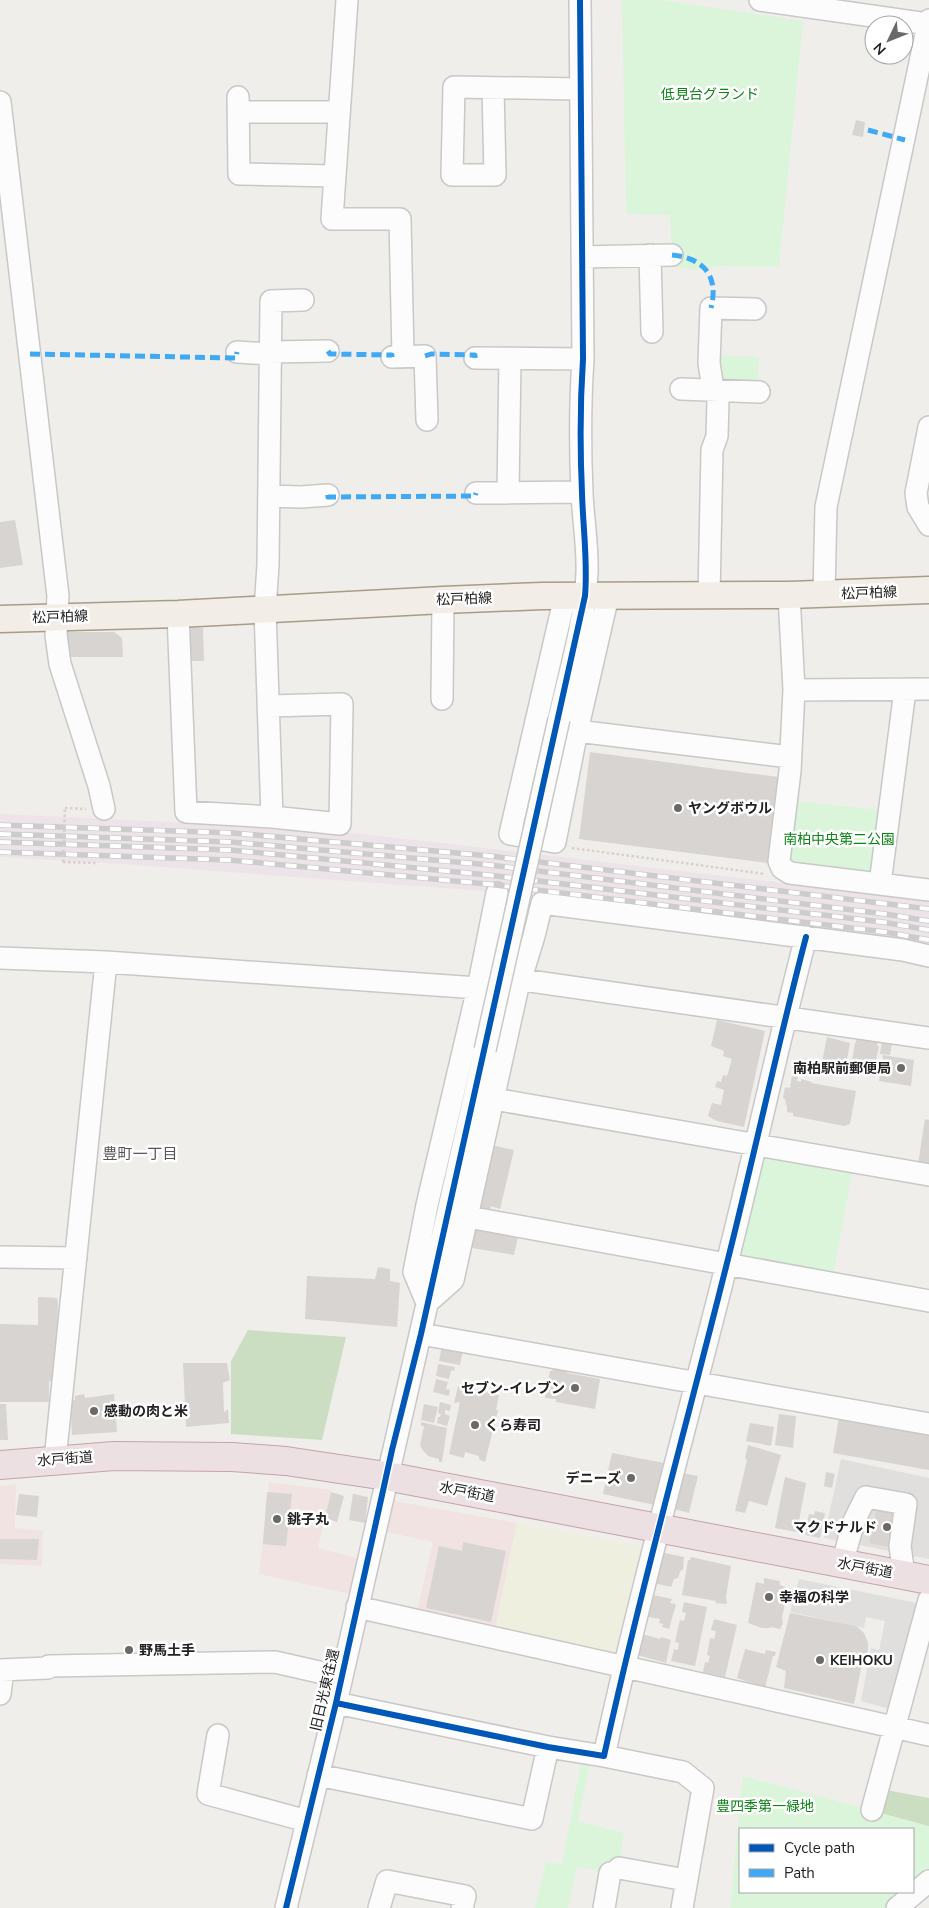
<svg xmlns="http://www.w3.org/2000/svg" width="929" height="1908" font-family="'Nunito Sans','Noto Sans JP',sans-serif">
<rect width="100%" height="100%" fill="#f0eeeb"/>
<path fill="#f1e3e1" d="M269,1482L332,1490L318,1548L357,1558L350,1594L259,1574Z
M16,1484L15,1528L43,1531L42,1566L0,1564V1486Z
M394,1501L517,1523L495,1630L417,1611L433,1542L387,1532L392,1502Z"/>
<path fill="#ede4e9" d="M0,814L215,824L364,834L929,900V954L509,893L121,864L0,857Z"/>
<path fill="#efefdf" d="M517,1523L642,1547L646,1551L621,1652L614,1655L495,1630Z"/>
<path fill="#cbdec1" d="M248,1330L346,1337L322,1440L231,1434V1361Z
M881,1789L929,1798V1874L913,1829H839L869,1824Z"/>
<path fill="#daf5da" d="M622,0H661L803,21L779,267L720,266L701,270L673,267L670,215L626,214Z
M719,355L759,357L758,382L724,380L720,377Z
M794,801L882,810L874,872L791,867L786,860Z
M767,1155L852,1172L833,1276L741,1261L736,1253L759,1161Z
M582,1756L591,1757L578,1821L624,1833L618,1874L577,1867L568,1908H535L546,1862L562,1864Z
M743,1776L929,1826V1873L913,1886V1829H740V1892H906L887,1908H730Z"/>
<path fill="#e0dfde" d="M841,1459L929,1478V1559L824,1538Z
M799,1579L917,1603L893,1710L861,1701L871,1648L879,1650L885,1621L866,1617L864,1628L790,1612Z"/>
<path fill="#d7d4d2" d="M856,120L865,122L863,137L852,135Z
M15,520L23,565L0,568V522Z
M188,628H203L204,661H187Z
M63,632H114L122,638L123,657H72L66,651Z
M590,752L778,777L767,863L579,839Z
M717,1020L765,1031L744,1127L717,1121L708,1116L712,1103L721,1105L724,1090L715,1087L717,1081L721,1082L723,1075L727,1076L732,1059L723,1056L724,1051L711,1046Z
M827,1037L850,1043L844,1075L816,1070L818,1061L822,1062Z
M858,1038L878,1041L877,1046H879L876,1060H874L872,1076L850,1072L855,1043Z
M882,1041L892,1043L890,1055L880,1054Z
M883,1055L914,1060L911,1086L879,1081Z
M792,1075L798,1077L797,1081L801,1082V1079L812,1082L811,1083L856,1091L850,1124L844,1126L793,1116V1113L787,1112V1105H786L785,1099L783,1098L785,1087L790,1088Z
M925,1119L929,1120V1166L918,1164Z
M491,1145L514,1150L500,1209L491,1206L490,1210L478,1207Z
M475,1228L518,1237L514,1255L472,1248Z
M378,1267L390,1269V1281L400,1283L397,1327L305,1319L307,1276L375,1279Z
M38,1297L57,1298L58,1303L57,1344L53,1382L49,1381V1402H0V1324L38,1325Z
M442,1345L463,1349L460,1365L439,1361Z
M183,1363H227L230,1380L223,1383L224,1412L228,1409L229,1423L186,1427Z
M438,1364L455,1367L454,1371L451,1370L449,1379L436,1376Z
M553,1367L567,1370V1373L600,1379L595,1409L556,1402V1399L545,1398L550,1371L553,1370Z
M436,1379L448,1382L446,1389L450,1390L449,1396L433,1392Z
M458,1386L499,1395L496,1410H498L485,1462L479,1459V1456L465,1452L464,1458L449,1454L460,1402L454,1403Z
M84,1394L85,1398L114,1394L117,1432L72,1435L70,1399L75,1400V1396Z
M440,1402L451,1405L450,1411L445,1410V1414L450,1416L447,1426L437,1423L438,1417H440L441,1414L438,1413Z
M0,1404H6L8,1440H0Z
M424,1404L438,1407L434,1423L421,1420Z
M779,1414L796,1416L793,1448L775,1445Z
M839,1417L929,1433V1470L833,1453Z
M421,1422L447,1428L442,1462H439V1459L428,1456L422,1449L420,1445L424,1426H421Z
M750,1423L774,1427L771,1446L746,1441Z
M748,1445L781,1455L767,1506L749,1501L745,1513L735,1511L747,1460L745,1458Z
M612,1453L664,1463L655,1505L603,1494Z
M678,1472L698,1476L689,1513L670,1508Z
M826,1472L835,1474L832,1488L824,1486Z
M785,1477L806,1483L797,1532L775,1528Z
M267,1492L292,1494L286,1546L263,1544Z
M331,1492L344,1496L337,1522L325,1518Z
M19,1494L39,1496L37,1517L16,1515Z
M353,1494L368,1497L365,1523L349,1520Z
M877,1507L902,1511L895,1548L869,1543Z
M815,1511L825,1513L820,1538L805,1535L809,1514L814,1515Z
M0,1539H39L37,1560L0,1559Z
M463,1542L506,1551L491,1622L426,1608L439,1546L462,1551Z
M660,1552L684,1557L683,1570H681L678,1578L674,1579L671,1587L654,1583Z
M691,1557L731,1566L726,1597L727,1604L715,1603L716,1601L682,1595L688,1560H690Z
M764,1578L780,1581V1585L788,1588L782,1618L783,1623L780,1629L771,1627L769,1628H762L748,1623L756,1582L764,1584Z
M649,1594L672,1599L670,1603L676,1604L669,1629L662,1627L663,1624L659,1623L660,1619L644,1616Z
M684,1602L707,1607L695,1666L671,1661L674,1649L678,1650L679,1643L675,1642L680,1620L684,1621L686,1613L682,1612Z
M790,1613L856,1626L864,1633L868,1643V1653H864L854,1704L784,1688L786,1671L776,1667Z
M714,1619L737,1625L725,1677L703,1672L705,1662L708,1663L710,1656L707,1655L710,1638L714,1639L716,1631L711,1630Z
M638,1633L660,1639L661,1637L671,1640L666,1663L633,1654Z
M745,1649L765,1654L766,1650L776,1652L775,1656H773L765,1688L737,1678Z"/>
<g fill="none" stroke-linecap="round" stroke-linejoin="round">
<g stroke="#c9c8c7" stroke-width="24">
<path id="minor" d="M347,0L332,219H400L403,357
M760,0L929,24
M493,88L495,175H452L454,87L580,89
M238,97L239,174L334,176
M0,102L58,596L56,635L60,664L99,786L104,809
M238,112H339
M650,255L652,332
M582,257L672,255
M237,352L270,354
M270,352L328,351
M392,357L425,356L427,420
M475,358L583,359
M681,389L759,392
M929,427L916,493L918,507L929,525
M476,493L582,492
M508,493L510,359
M269,496L301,497L328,495
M824,594L826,507L929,20
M789,595L794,690L790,771L779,861L782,868L790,873L929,890
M565,596L510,834L555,842L577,731L608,596
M709,596L712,450L717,436L718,400L713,389L709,363L711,308L755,309
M178,614L186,812L272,817
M794,690L929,689
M442,699L443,600
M269,706L342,704L340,824L272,817L265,610L268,565L271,301L303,300
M559,719C570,671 585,622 587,573C588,546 583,519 582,493C580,448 580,404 583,359L580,0
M577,731L790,757
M880,884L905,690
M497,893L478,988L427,1205L414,1272L427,1303L453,1280L517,991L534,936L542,903L903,950L929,956
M0,958L106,962L478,988
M508,978L929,1038
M494,1099L929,1175
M468,1217L929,1301
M0,1257L76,1258
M421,1334L929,1424
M55,1460L106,962
M842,1564L854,1521L866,1497L906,1504L900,1546L904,1575
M357,1607L929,1735
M0,1670L48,1668L49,1666L275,1662L341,1677
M0,1694L3,1670
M336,1703L548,1747L604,1756C640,1592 685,1430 726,1267C754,1157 777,1047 806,937
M218,1735L208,1794L307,1821
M604,1756L683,1772L703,1788L682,1908
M318,1775L532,1819L548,1747
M872,1810L929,1600
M619,1868L686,1880
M286,1908L336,1703L485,1050
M379,1908L387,1881L465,1896L462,1908
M604,1908L610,1873
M897,1908L929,1881"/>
</g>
<g stroke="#a79c86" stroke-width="29">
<path id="major" d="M0,619L178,614L443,600L542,596L789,595L929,590"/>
</g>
<g stroke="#c5a2ac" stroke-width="30">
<path id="highway" d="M0,1465L114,1456L232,1457L286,1461L386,1476L929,1580"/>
</g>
<path stroke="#dccecd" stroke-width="2.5" stroke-dasharray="2.5 2.5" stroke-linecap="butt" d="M65,808L86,809
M572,848L765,874
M63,862L96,863"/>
<use href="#minor" stroke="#fdfcfc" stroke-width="21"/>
<use href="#major" stroke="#f3ede7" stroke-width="26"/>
<use href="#highway" stroke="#ece0e2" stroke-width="28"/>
<g stroke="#ccc" stroke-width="5.5">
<path id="rail" d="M0,825L233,833L490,856L929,909
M0,834L231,842L490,865L885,914L929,921
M0,842L230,850L488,875L882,922L929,930
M0,852L229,860L487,884L885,932L929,940"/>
</g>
<use href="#rail" stroke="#fff" stroke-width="4" stroke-dasharray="11" stroke-linecap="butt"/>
<g stroke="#c9c8c7" stroke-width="24" stroke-linecap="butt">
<path id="minor-bridge" d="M485,1050L559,719"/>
</g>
<path stroke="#dccecd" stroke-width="2.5" stroke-dasharray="2.5 2.5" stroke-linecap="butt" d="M63,862L65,808"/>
<use href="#minor-bridge" stroke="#fdfcfc" stroke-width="21"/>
<path stroke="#3fa9f5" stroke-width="5" stroke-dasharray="10 5" stroke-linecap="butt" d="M868,130L905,140
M672,255C704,258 719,276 711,308
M328,351L330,354L392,355V357
M30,354L236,358L237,352
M425,356L431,354L475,355V358
M328,495V497L475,496L476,493"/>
<g stroke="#fff" stroke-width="9">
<path id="cycleway" d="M336,1703L548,1747L604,1756C640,1592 685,1430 726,1267C754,1157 777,1047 806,937
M286,1908L336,1703L392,1450L421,1334L585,596C588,562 583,528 582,493C580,449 580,404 583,359L580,0"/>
</g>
<use href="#cycleway" stroke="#0057b8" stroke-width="6"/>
</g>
<g fill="#6a6968" stroke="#fff" stroke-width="2">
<circle cx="678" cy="808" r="5"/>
<circle cx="901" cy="1068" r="5"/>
<circle cx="575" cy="1388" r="5"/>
<circle cx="94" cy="1411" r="5"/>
<circle cx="475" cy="1425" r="5"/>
<circle cx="631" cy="1478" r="5"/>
<circle cx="277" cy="1519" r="5"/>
<circle cx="887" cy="1527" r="5"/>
<circle cx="769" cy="1597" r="5"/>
<circle cx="129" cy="1650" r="5"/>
<circle cx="820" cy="1660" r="5"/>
</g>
<g text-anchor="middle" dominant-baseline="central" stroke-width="5" stroke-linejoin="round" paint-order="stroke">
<g font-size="14" fill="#0c8416" stroke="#fff">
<text x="710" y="94">低見台グランド</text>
<text x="839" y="839">南柏中央第二公園</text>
<text x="765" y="1806">豊四季第一緑地</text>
</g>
<g font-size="14" fill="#222" stroke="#fff">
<text transform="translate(869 593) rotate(-2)">松戸柏線</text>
<text transform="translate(464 599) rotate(-2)">松戸柏線</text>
<text transform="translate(60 617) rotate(-2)">松戸柏線</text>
<text transform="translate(65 1459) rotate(-4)">水戸街道</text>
<text transform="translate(467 1492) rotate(11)">水戸街道</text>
<text transform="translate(865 1568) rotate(11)">水戸街道</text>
<text transform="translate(325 1690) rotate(-77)">旧日光東往還</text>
</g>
<g font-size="14" font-weight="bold" fill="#222" stroke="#fff" text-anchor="start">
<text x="688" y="808">ヤングボウル</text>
<text x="891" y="1068" text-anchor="end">南柏駅前郵便局</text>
<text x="565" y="1388" text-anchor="end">セブン-イレブン</text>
<text x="104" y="1411">感動の肉と米</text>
<text x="485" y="1425">くら寿司</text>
<text x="621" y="1478" text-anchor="end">デニーズ</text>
<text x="287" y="1519">銚子丸</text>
<text x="877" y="1527" text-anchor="end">マクドナルド</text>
<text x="779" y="1597">幸福の科学</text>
<text x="139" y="1650">野馬土手</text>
<text x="830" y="1660">KEIHOKU</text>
</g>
<g font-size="15" fill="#555" stroke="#fff">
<text x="140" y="1154">豊町一丁目</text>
</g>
</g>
<rect x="739" y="1828" width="175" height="65" fill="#ffffff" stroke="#a7a7a7"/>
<rect x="749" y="1844" width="25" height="8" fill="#0057b8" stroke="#a7a7a7"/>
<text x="784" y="1853" font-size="15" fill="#222222">Cycle path</text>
<rect x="749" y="1869" width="25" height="8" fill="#3fa9f5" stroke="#a7a7a7"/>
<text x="784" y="1878" font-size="15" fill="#222222">Path</text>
<g transform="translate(889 40) rotate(227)"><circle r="24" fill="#ffffff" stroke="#a7a7a7"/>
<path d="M0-4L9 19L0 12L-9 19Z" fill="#6a6968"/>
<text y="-8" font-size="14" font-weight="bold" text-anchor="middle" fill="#222222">N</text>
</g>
</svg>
